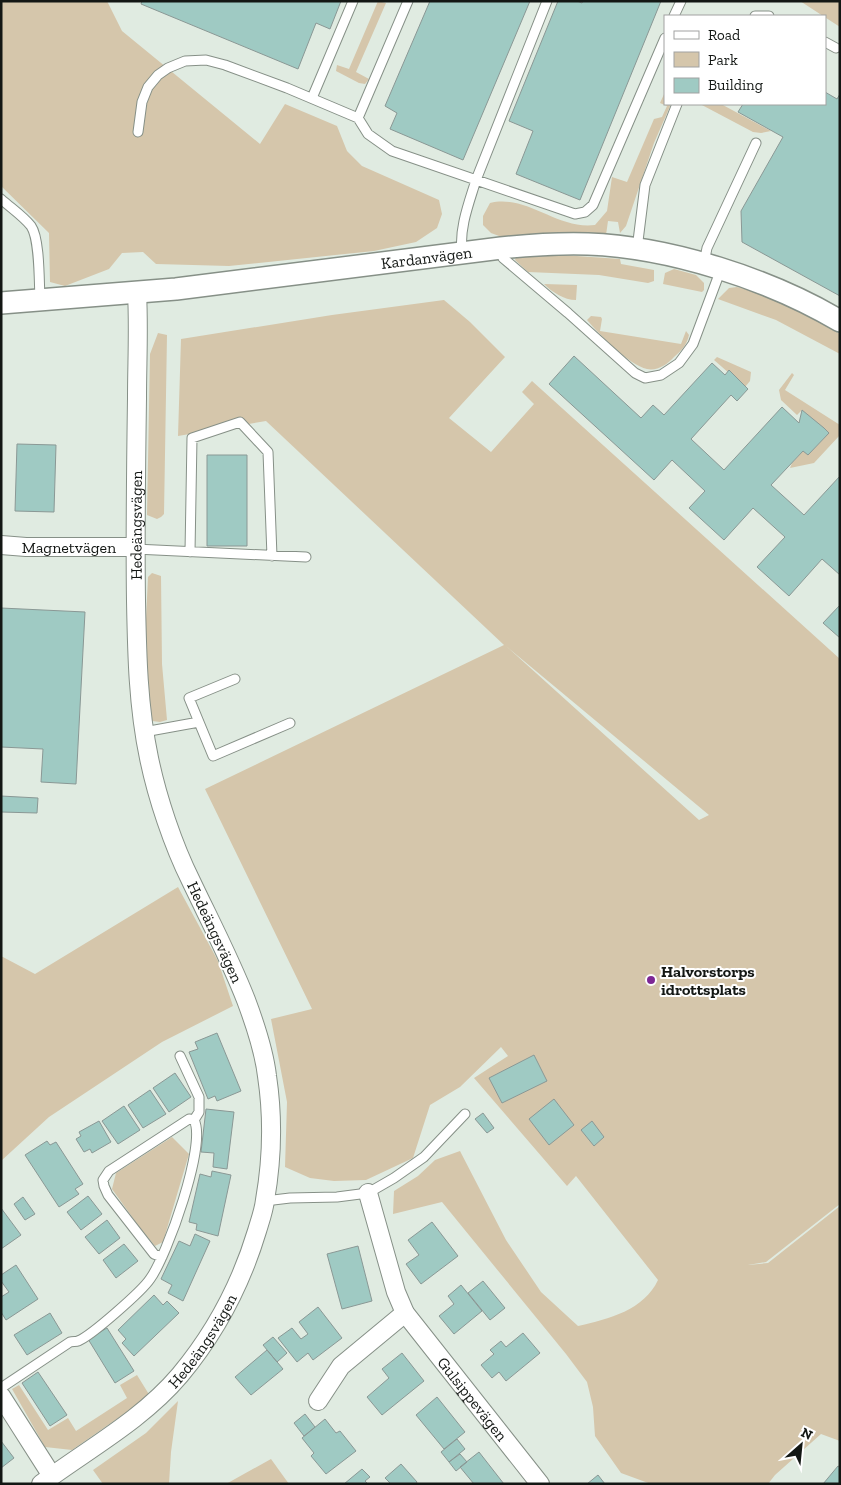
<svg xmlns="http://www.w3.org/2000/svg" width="841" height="1485" font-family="'Zilla Slab',serif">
<rect width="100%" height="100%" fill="#e0ebe1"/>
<path fill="#d5c6ab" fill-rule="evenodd" d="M1,1H107L122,31L260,144L285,104L337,126L347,151L362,166L439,200L442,214L437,228L416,242L374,251L229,266L156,264L143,252L122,253L109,269L65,286L50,282L49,233L1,186Z
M378,1L386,3L356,72L369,79L365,84L359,83L336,71L337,65L349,69Z
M800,1H840V27Z
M665,92V104H671L654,143L626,226L620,233L618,222L608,221L606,235L499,236L491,233L483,225V216L490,203C527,194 557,230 595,225L607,211L612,177L627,182L654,119L662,117L667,106L660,103Z
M700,104H721L771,131L761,133L753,132Z
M562,255L620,259L621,264L654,270V281L648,283L599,275L528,272L515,260L516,257L520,256Z
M674,269L696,275L704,283V290L702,292L663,284L665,273Z
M544,284L577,285L576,300C564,300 552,292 544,284Z
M737,287C773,296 807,315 840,334V354L776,320L718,299L729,288Z
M444,300L470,322L505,357L449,418L491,452L534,404L522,392L532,381L840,659V1204L766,1262L748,1265L768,1263L840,1206V1441L821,1434L775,1475L768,1484H651L621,1473L595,1436L593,1407L587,1382L566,1354L442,1202L393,1214L394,1191L418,1176L435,1160L460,1151L506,1240L541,1292L578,1326C609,1319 644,1310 658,1280L576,1176L567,1186L474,1078L508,1056L501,1047L460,1087L430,1105L413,1158L366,1180L334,1181L310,1178L285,1167L287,1102L271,1019L312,1009L205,789L504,645L266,421L178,436L181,339L332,315ZM506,646L709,815L699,820Z
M591,316L601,317L602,319L600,331L681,344L686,331L689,335C687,345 681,351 674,357C667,365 657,371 647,369C629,365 599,334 587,320Z
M158,333L167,335L164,514L161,517L157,519L147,515L150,354Z
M717,357L751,372L750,381L745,387L714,360Z
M792,373L794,375L785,390L840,425V435L814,463L790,468L792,463L804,450L811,452L829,433L802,410L797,415L781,400L779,390Z
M152,573L161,576L162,664L167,720L160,722L152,721L149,717L145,640L148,577Z
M178,887L218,961L233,1006L162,1042L49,1117L1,1161V956L35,974Z
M172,1137L189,1154L163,1242L155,1246L140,1228L112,1189L116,1173Z
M137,1375L150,1396L72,1450L45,1447L12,1389L19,1385L48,1430L68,1418L76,1431L127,1398L120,1385Z
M178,1401L171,1452L169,1484H103L93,1470L146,1433Z
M271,1459L289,1484H226Z"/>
<path fill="#9fcac3" stroke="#8a9895" d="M142,1H341L330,29L316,23L298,69L141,4Z
M430,1H530L463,160L390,129L397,113L385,106Z
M558,1H577L582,3L583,1H661L580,200L516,174L533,131L509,121Z
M825,92L837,99L840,94V296L742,242L741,211L783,137L738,112L743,104H825Z
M574,356L641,418L653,405L664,415L712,363L725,375L729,370L748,389L737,401L731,395L691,439L724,470L782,407L799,423L802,410L824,428L829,433L808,455L803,451L771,485L804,515L840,476V575L822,559L789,596L757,567L785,537L753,508L724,540L689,508L705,491L672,460L654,480L549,384Z
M17,444L56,445L54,512L15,511Z
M207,455H247V546H207Z
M840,605V638L823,623Z
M1,608L85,612L76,784L41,782L43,749L1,747Z
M1,796L38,798L37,813L1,812Z
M217,1033L241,1091L217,1101L215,1096L208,1099L189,1052L198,1049L195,1042Z
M534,1055L547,1081L502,1103L489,1078Z
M175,1073L191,1097L169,1112L153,1088Z
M150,1090L166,1114L143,1128L128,1105Z
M554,1099L574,1125L549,1145L529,1119Z
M124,1106L140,1130L118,1144L102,1121Z
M206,1109L234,1112L227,1169L213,1167L214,1153L201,1152Z
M483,1113L494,1128L487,1133L475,1119Z
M99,1121L111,1142L92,1153L90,1149L84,1152L76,1139L81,1136L79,1132Z
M592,1121L604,1137L594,1146L581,1130Z
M47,1141L50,1145L56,1142L83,1184L75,1189L79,1194L59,1207L25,1155Z
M212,1171L231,1175L218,1236L196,1230L197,1224L189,1222L200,1174L211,1177Z
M88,1196L102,1214L81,1230L67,1212Z
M23,1197L35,1214L25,1220L14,1204Z
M1,1208L21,1235L1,1249Z
M107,1220L120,1238L99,1254L85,1237Z
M432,1222L458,1256L421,1284L406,1264L419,1255L408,1240Z
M195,1234L210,1241L183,1301L168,1293L172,1285L161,1279L179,1241L190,1246Z
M124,1244L138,1261L116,1278L103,1260Z
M358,1246L372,1301L342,1309L327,1254Z
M16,1265L38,1299L6,1320L1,1312V1297L9,1292L1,1281V1275Z
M483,1281L505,1308L490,1320L468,1293Z
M461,1285L482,1311L454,1334L439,1316L454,1304L448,1296Z
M154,1295L163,1305L167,1301L179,1313L134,1356L122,1343L126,1339L118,1330Z
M318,1307L342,1338L313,1360L308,1353L297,1362L278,1338L292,1328L301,1339L308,1334L299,1322Z
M50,1313L62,1333L27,1355L14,1335Z
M107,1328L134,1371L115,1383L88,1339Z
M523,1333L540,1353L506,1381L499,1372L492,1378L481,1365L494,1354L490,1350L501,1341L506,1347Z
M273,1337L287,1353L277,1362L263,1345Z
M267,1350L283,1369L251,1395L235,1377Z
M402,1353L424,1381L382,1415L367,1397L389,1378L382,1369Z
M38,1372L67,1415L50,1426L22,1383Z
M437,1397L465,1432L444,1449L416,1415Z
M305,1414L315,1427L304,1436L294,1423Z
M325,1419L336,1433L340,1431L356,1451L326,1474L311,1456L314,1453L302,1438Z
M457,1439L465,1449L449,1462L441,1452Z
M1,1441L14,1458L1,1468Z
M479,1452L504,1484H474L460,1467Z
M460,1454L467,1462L456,1471L449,1462Z
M401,1464L417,1482L416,1484H391L385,1478Z
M838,1466L840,1467V1484H823Z
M362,1469L370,1477L365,1481L368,1484H344Z
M598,1475L605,1484H587Z"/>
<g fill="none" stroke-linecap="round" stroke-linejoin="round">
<g stroke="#869087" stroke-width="11">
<path id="service" d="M674,16L681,1
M755,16H769
M825,42L836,48
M312,98L353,1
M358,118L408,1
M138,132L142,102L148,87L158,75L168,68L185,61L206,60L225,65L287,88L358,118L368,134L392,151L575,214L585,212L593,205L665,38
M1,199C11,208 23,216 31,226C40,239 39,282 40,299
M501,248L503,258L568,313L635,373L645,378L661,375L679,363L693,344L721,269
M637,249L645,185L677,104
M462,252C459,228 469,203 476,180L547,1
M704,263L707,248L756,143
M135,549L306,557
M190,552L192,438L240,422L268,452L272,556
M235,679L189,698L213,756L290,723
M144,732L199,722
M180,1056L199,1097V1112L194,1120
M265,1201L290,1198L337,1197L368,1193L394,1178L424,1157L465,1114
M1,1388L70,1342C73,1341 76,1342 78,1341C91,1336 142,1291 150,1279C167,1256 207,1144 194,1120L189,1119L109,1171L103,1180L104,1186L108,1195L154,1254L162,1257"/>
</g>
<g stroke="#869087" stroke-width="20">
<g id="minor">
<path id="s1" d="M1,545L26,547H135"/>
<path id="s2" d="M368,1193L396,1292L405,1313L540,1484"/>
<path d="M1,1396L52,1476"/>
<path d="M318,1401L341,1366L405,1313"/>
<path id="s3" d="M41,1484C88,1449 142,1420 180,1375C215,1333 241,1284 257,1231C260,1221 264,1210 265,1200C272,1160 273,1116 267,1076C264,1050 255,1024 246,1000C230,959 210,921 191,881C173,845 157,797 149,758C138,706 137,654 136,601C135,533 136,466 137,398C137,363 139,328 137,293"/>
</g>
</g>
<g stroke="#869087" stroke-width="24">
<g id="tertiary">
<path id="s4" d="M1,303L176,289L501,248C530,245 559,243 588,244C670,247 769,279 840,321"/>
</g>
</g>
<use href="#service" stroke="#fff" stroke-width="9"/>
<use href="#minor" stroke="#fff" stroke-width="18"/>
<use href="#tertiary" stroke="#fff" stroke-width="21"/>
</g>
<circle fill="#7d2795" stroke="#fff" stroke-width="2" cx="651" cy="980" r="5"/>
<g text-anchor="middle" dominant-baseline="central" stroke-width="4" stroke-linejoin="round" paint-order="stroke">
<g font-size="16" fill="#131714" stroke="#fff">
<text stroke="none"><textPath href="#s4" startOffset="428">Kardanvägen</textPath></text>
<text stroke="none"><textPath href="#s3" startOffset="1072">Hedeängsvägen</textPath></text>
<text stroke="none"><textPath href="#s1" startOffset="68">Magnetvägen</textPath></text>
<text transform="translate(215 932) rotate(65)">Hedeängsvägen</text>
<text stroke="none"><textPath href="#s3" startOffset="218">Hedeängsvägen</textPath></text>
<text stroke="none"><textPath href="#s2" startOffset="235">Gulsippevägen</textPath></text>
</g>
<g font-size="16" font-weight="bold" fill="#131714" stroke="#fff" text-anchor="start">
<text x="661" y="971">Halvorstorps<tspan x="661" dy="18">idrottsplats</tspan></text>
</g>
</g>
<rect width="841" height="1485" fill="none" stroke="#131714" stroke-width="5"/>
<rect x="664" y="15" width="162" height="90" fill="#ffffff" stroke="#a1a2a1"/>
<rect x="674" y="31" width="25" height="8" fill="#ffffff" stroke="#a1a2a1"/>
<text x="708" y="40" font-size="15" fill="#131714">Road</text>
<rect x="674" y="52" width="25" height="15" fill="#d5c6ab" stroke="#a1a2a1"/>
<text x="708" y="65" font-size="15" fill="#131714">Park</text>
<rect x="674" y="78" width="25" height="15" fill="#9fcac3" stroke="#a1a2a1"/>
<text x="708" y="90" font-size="15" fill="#131714">Building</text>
<g transform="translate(801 1445) rotate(27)" stroke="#ffffff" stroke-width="4" paint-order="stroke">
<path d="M0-4L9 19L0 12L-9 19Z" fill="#131714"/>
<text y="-8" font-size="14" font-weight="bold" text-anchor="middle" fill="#131714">N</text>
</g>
</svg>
